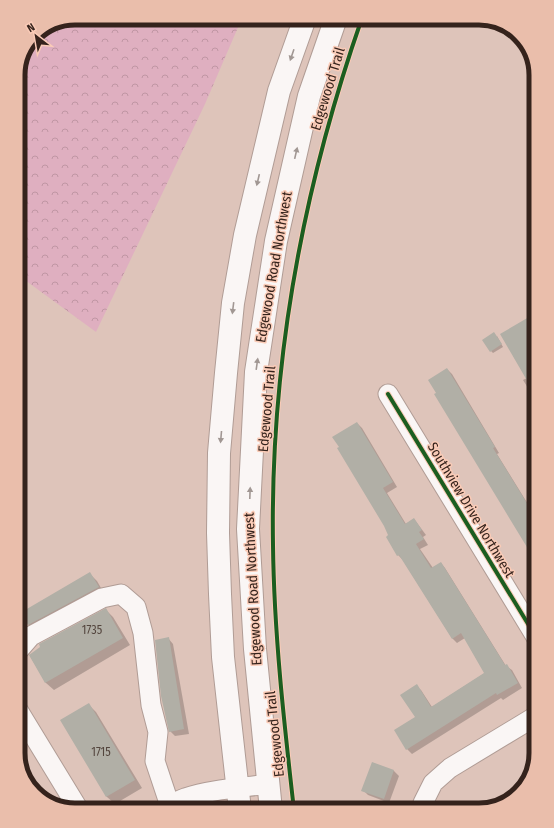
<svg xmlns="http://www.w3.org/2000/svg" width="554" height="828" font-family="'Fira Sans Condensed',sans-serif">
<defs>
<pattern id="forest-crowns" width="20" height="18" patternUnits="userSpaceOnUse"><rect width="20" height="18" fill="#dfafc0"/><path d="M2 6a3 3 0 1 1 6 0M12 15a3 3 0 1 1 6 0" fill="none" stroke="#c096a4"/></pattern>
</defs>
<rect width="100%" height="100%" fill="#dec4ba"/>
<path fill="url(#forest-crowns)" d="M75,18H242L205,104L96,332L18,275V72L35,35Z"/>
<path fill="#0003" d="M529,318L536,327V401L523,380L527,378Z
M497,336L503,347L493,353L491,351Z
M447,369L452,374L499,453L497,454L536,517V560L437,393Z
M357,423L362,428L397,487L387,493L406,524L414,519L426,535L423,537L428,545L420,549L433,568L441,563L445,568L506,666L512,670L522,688L503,700L501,698L412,754L407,749L416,717V686L421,690L432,707L485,673L465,638L457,643L452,638L403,560L398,555L390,535Z
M90,574L97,581L105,595L36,632L28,625Z
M106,610L113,617L130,645L54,690L46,683L30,656Z
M168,638L173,644L189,734L175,736L170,731Z
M89,705L96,712L142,788L115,804L107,797L62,721Z
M535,755L534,762L531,758Z
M373,763L394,771L399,776L389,803L368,795L363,790Z
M379,808L381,810H367Z"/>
<path fill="#b1afa6" d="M529,317L536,329V396L500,334Z
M494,332L502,344L490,352L482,340Z
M447,368L495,447L493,448L536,518V562L434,394L436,393L428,380Z
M357,422L393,482L383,488L405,524L414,518L422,530L419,532L424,539L416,544L431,568L441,562L505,665L507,664L518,683L497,695L496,693L406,750L394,730L415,717L400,695L417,684L431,707L484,673L461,633L452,639L399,555L397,556L386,537L388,535L384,526L337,448L339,447L332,437Z
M90,572L99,587L28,625L20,613Z
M106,608L123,638L45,683L29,655L40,647L39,644Z
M169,637L184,729L169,732L161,696L155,640Z
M89,703L135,780L106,797L60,720Z
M372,762L394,770L384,799L361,791Z"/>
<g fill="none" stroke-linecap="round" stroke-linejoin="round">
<g stroke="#b09c95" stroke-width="21">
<path id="minor" d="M388,394L536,637
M18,651L31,636L102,598L121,594L136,607L143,633L151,705L158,732L155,761L170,806
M18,710L79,810
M164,810C171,806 178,800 185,798C212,789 240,788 268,784
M423,810V803L433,783L450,768L536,716"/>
</g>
<g stroke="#b09c95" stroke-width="24">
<path id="major" d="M240,810L223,657L220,594L218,533L219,453L226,373L233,303L245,235L279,91L305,18
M271,810L255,649L248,529L256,372L276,241L309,96L336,18"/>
</g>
<use href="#minor" stroke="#faf6f5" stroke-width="19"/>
<use href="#major" stroke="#faf6f5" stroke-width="22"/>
<g stroke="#facbb7" stroke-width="6">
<path id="cycleway" d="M388,394L536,637
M294,810C284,722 274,633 273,545C270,365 303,187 362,18"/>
</g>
<use href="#cycleway" stroke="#1b5e20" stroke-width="4"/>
</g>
<defs><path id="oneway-solid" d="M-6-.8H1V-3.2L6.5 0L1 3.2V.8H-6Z"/></defs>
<g fill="#a19793">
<use href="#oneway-solid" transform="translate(292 55) rotate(109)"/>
<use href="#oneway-solid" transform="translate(296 153) rotate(-77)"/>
<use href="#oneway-solid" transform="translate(258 180) rotate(103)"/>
<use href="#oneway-solid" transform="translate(233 308) rotate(97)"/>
<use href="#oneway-solid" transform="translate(257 364) rotate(-82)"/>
<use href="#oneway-solid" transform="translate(221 437) rotate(95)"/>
<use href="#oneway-solid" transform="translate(250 493) rotate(-88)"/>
</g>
<g text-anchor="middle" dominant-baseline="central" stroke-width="3" stroke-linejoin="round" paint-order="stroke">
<g font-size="12" fill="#54463e">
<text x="92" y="630">1735</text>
<text x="101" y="752">1715</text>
</g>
<g font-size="14" fill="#35231c" stroke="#facbb7">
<text transform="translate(328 89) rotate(-73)">Edgewood Trail</text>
<text transform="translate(274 267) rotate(-80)">Edgewood Road Northwest</text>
<text transform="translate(267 409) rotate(-85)">Edgewood Trail</text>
<text transform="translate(471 510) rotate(59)">Southview Drive Northwest</text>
<text transform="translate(253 589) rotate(-93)">Edgewood Road Northwest</text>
<text transform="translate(275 734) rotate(-96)">Edgewood Trail</text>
</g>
</g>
<path d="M0 0H554V828H0ZM75 25H479A50 50 0 0 1 529 75V753A50 50 0 0 1 479 803H75A50 50 0 0 1 25 753V75A50 50 0 0 1 75 25Z" fill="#eabeab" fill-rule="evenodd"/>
<path fill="none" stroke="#35231c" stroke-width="5" d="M75 25H479A50 50 0 0 1 529 75V753A50 50 0 0 1 479 803H75A50 50 0 0 1 25 753V75A50 50 0 0 1 75 25Z"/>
<g transform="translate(36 36) rotate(329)" stroke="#facbb7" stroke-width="3" paint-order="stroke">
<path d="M0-3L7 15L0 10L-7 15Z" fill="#35231c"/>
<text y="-6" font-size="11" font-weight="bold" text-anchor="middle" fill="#35231c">N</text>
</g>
</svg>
